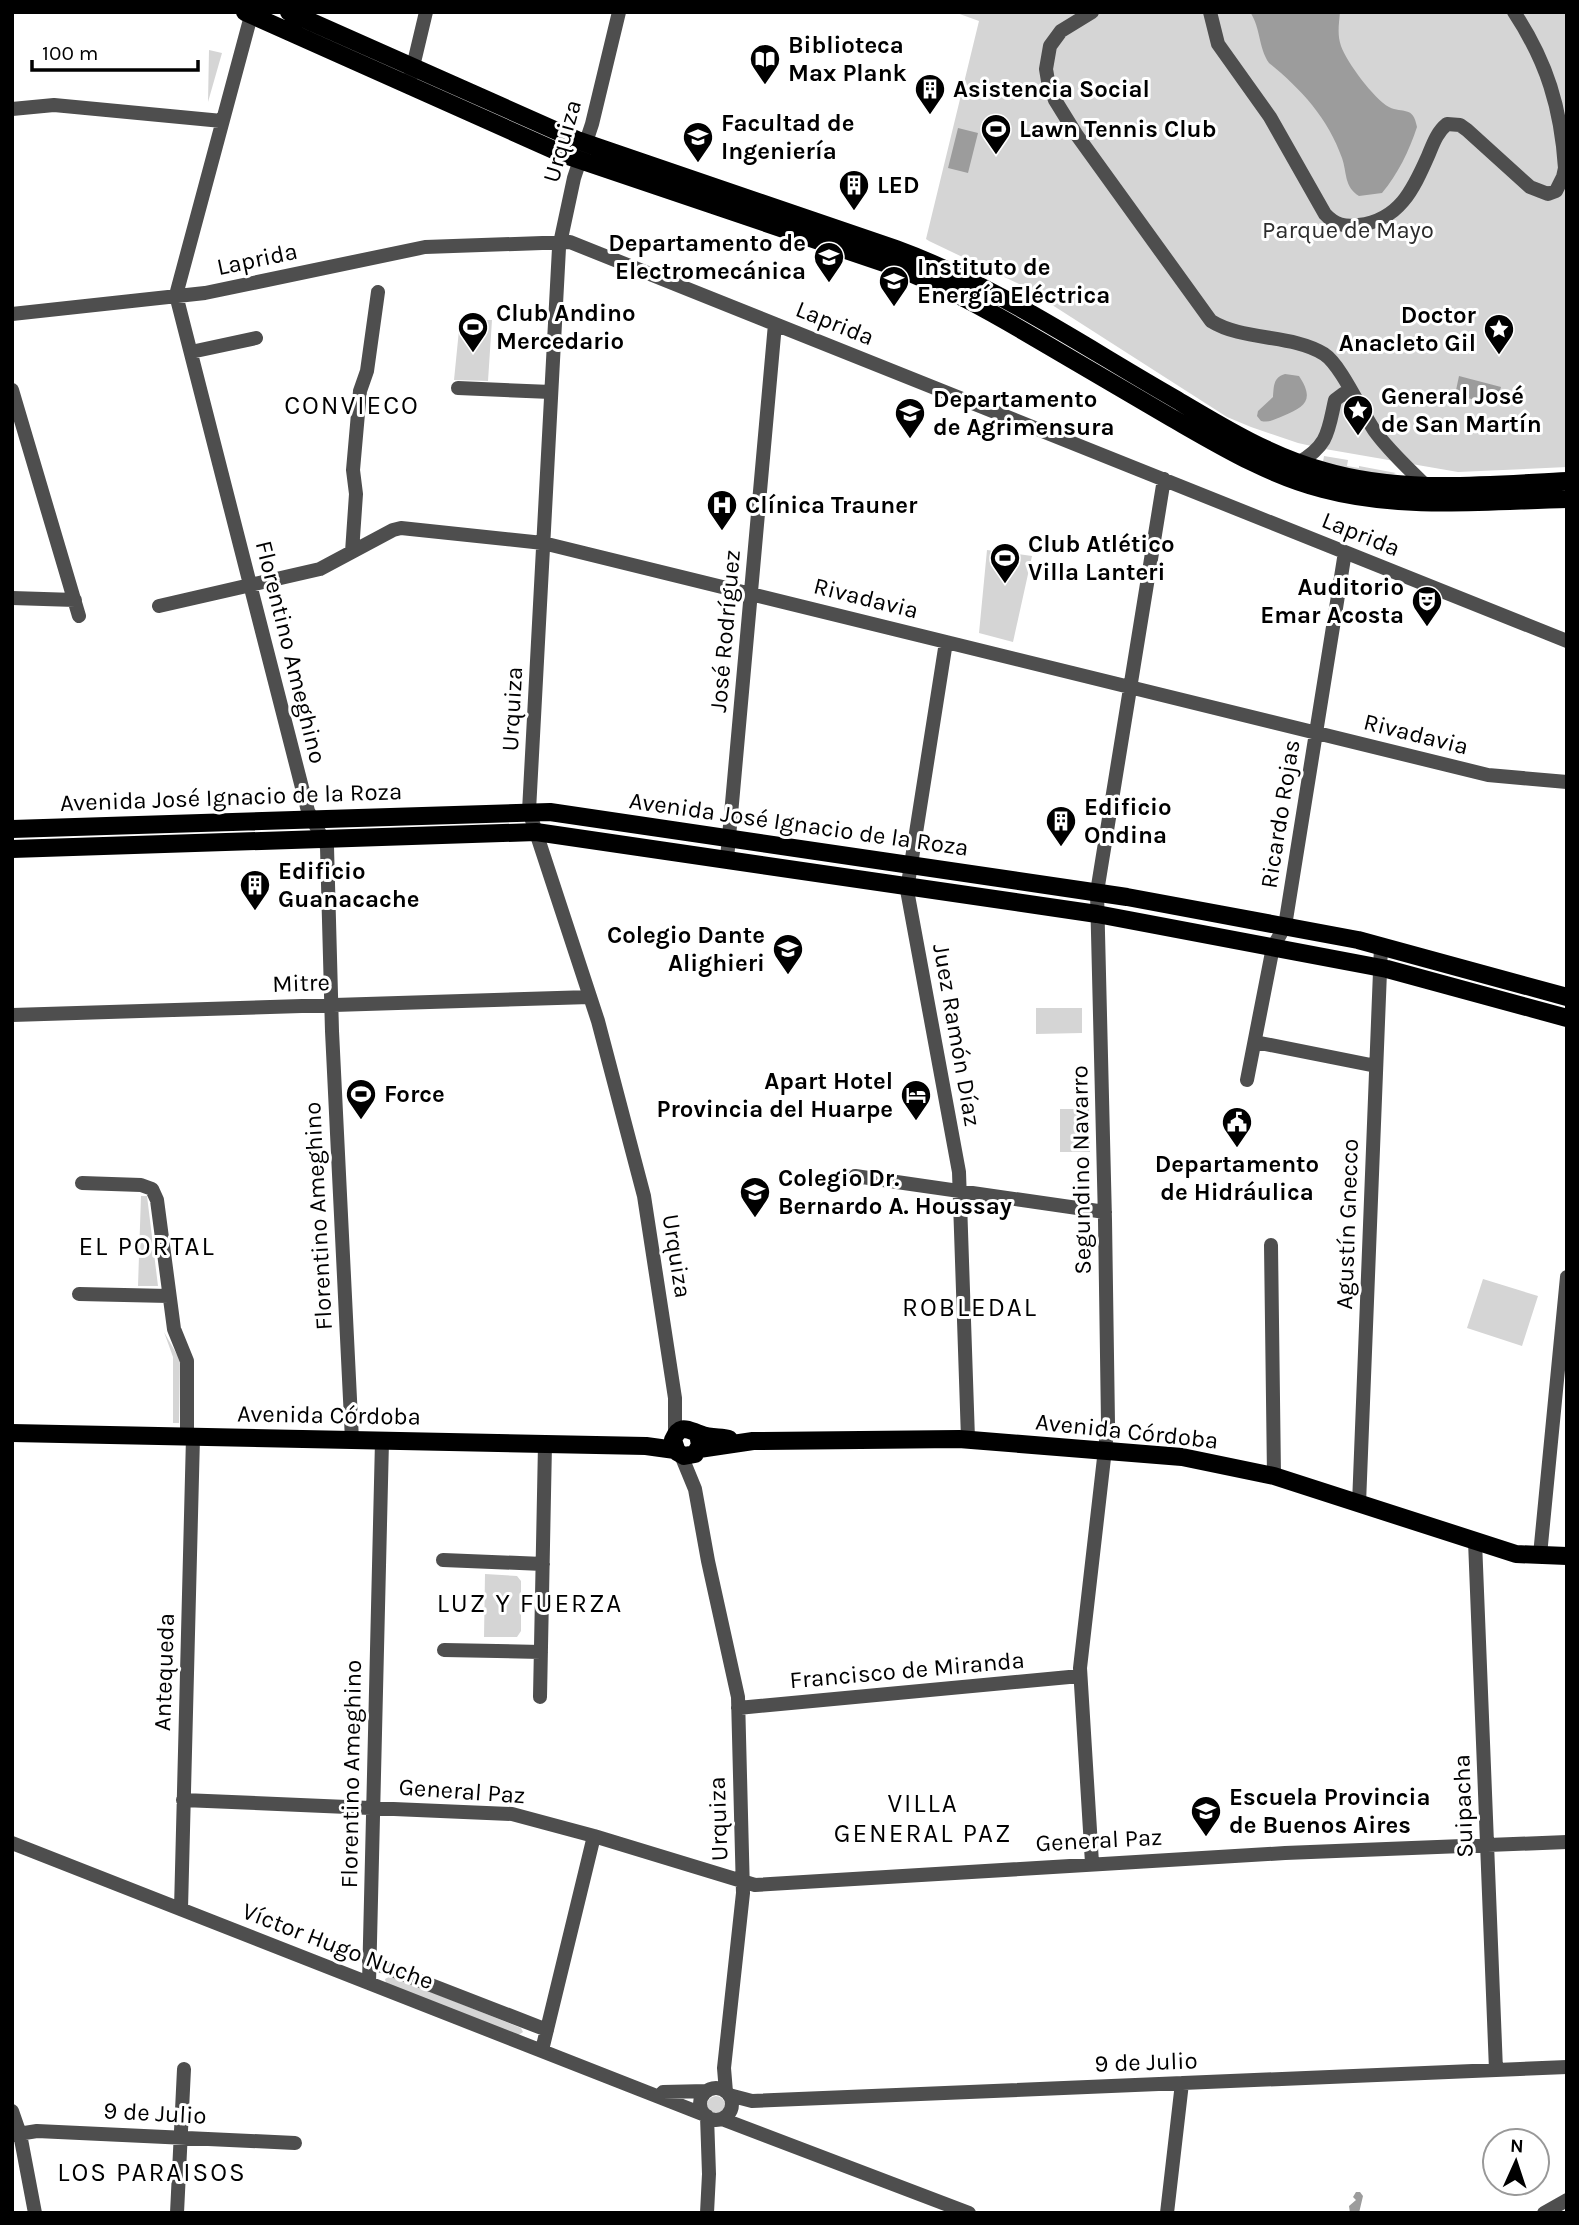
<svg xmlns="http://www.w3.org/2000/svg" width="1579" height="2225" font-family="Karla,sans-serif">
<rect width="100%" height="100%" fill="#fff"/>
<path fill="#d5d5d5" d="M954,12H1567V467L1458,472L1325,449L1298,443L1251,427L1227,417L1202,401L1021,285L929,241L926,239L979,21Z
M209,50L222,53L208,102Z
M460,320H492L488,381L454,380Z
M1324,456L1348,460L1347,466L1359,468V466L1396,473C1381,481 1341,466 1323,462Z
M987,550L1032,556L1013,642L979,633Z
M1036,1008H1082V1033L1036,1034Z
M1060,1109H1089L1090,1152H1060Z
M141,1196H147L158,1286H138Z
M1483,1279L1538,1296L1522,1346L1467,1328Z
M164,1332L180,1360L179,1423H173V1357Z
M485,1574L517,1576L521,1581V1631L517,1637H484Z
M391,1976L521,2028L523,2032L517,2036L386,1983L385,1979Z
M707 2105a9 9 0 1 1 18 0a9 9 0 1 1-18 0Z"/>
<path fill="#9c9c9c" d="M1250,12H1340C1339,23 1337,35 1341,46C1346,61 1374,99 1389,107C1403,114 1413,105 1417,127C1409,151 1398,174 1382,193L1359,196C1344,187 1347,172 1342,158C1328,118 1300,88 1269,63C1258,47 1261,28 1250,12Z
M958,128L978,133L968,173L948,168Z
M1285,374L1299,376C1315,400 1305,407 1283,416C1275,419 1270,423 1261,421L1257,416L1258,411L1273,397C1274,387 1273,377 1285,374Z
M1459,376L1501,387L1496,405L1455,395Z
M1356,2192H1360L1363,2196L1359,2213H1350L1349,2206L1356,2200L1353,2197Z"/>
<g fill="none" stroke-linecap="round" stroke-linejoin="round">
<path stroke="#4e4e4e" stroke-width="14" d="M252,12L176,295L308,811L327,847L332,1031L352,1440
M619,12L592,124L574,178L559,248L529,811L598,1021L644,1196L675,1398V1435
M1092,12L1061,31L1050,46L1046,69L1048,81L1055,100L1076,134L1211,321C1243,341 1292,334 1324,354C1341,365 1361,411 1374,430C1388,450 1408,468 1425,485
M1210,12L1218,44L1270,117L1325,214C1335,225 1345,227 1359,225C1399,220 1413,190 1428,156C1433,144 1437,132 1447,124L1460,125L1467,130L1530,187L1548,194L1556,191L1563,177L1565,168C1561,108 1547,62 1514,12
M411,75L426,12
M12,109L54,105L222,121
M12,314L205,293L425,247L570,242L1567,641
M191,352L256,338
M458,388L551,392
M12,390L79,616
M1298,463C1329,445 1328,431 1335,400L1343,394L1354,397
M352,552L356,494L353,470L360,391L367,371L378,292
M12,598L75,600
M159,606L320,569L393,530L401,528L543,543L1488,775L1567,782
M946,642L907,890L959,1172L968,1439
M727,859L775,324
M12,1015L590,997
M1255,1042L1376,1066
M1247,1080L1273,947L1285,926L1345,552
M855,1176L1105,1212
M82,1183L141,1185L152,1189L157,1200L174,1329L187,1361V1437
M1271,1245L1274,1476
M79,1294L169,1296
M681,1455L695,1489L708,1561L738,1697L743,1893L724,2068L726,2092
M1359,1504L1381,946
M1475,1541L1496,2070
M1540,1555L1567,1277
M443,1560L543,1564
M444,1650L541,1652
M540,1697L545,1444
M738,1708L1080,1676
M183,1800L512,1814L594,1836L755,1885L1285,1853L1567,1842
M12,1843L705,2115
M1092,1863L1080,1668L1108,1423L1105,1220L1097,892L1164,479
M181,1909L193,1437
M369,1961L547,2030
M369,1983L382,1441
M542,2050L594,1836
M700 2104a16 16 0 1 1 32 0a16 16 0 1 1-32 0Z
M663,2092L707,2091
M729,2095L752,2101L1567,2067
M12,2111L20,2134L35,2213
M707,2116L709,2174L707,2213
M722,2119L969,2213
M12,2135L37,2131L295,2143
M177,2213L184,2069
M1167,2213L1182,2083
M1544,2213L1567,2200"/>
<path stroke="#000" stroke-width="18" d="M245,12L565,155L890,265C944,285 993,313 1042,342C1085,367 1128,392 1170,417C1219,445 1268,475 1323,489C1402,510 1486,501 1567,499
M289,12L577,140L896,249C992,284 1083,346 1172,397C1221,426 1269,456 1324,471C1402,494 1486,485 1567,481
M12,829L550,812L1127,897L1358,940L1567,997
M12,849L536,832L1097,914L1387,969L1567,1018
M12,1433L646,1446L675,1450
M698,1434L700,1445L695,1454L684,1456L677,1452L673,1440C680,1423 688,1430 700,1434C709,1438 720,1437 729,1439
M699,1449L753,1441L959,1439L1182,1457L1274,1476L1516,1554L1567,1556"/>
</g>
<defs>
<g id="library-pin" transform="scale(1.575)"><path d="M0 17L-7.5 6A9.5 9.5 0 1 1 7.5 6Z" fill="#000" stroke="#fff"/><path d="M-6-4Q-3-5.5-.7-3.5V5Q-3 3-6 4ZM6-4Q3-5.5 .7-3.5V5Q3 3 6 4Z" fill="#fff"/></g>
<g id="building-pin" transform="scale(1.575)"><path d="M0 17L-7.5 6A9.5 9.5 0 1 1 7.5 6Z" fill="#000" stroke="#fff"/><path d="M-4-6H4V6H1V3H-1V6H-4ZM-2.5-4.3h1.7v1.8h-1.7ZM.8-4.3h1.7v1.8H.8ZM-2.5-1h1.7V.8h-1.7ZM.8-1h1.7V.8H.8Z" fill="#fff"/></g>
<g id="stadium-pin" transform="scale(1.575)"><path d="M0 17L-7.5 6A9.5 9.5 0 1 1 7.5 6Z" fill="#000" stroke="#fff"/><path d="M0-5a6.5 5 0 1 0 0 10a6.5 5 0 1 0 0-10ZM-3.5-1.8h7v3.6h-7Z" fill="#fff"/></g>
<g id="university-pin" transform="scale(1.575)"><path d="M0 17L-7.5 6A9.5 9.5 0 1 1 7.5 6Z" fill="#000" stroke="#fff"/><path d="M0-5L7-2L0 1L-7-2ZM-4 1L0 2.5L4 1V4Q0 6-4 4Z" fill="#fff"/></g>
<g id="sight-pin" transform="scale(1.575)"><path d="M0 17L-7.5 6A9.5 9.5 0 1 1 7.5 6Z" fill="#000" stroke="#fff"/><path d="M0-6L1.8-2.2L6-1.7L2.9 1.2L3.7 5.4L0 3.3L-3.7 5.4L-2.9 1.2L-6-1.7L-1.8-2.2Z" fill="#fff"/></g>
<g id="hospital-pin" transform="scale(1.575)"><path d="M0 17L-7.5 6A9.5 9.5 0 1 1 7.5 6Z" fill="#000" stroke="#fff"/><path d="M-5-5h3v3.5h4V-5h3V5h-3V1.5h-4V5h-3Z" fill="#fff"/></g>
<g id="theatre-pin" transform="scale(1.575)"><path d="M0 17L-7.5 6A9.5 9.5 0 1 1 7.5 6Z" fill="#000" stroke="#fff"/><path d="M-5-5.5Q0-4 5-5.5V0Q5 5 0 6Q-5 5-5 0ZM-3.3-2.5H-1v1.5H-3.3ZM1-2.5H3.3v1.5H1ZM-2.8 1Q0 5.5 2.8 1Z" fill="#fff"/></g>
<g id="school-pin" transform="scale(1.575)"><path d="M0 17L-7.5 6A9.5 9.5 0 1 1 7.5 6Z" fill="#000" stroke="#fff"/><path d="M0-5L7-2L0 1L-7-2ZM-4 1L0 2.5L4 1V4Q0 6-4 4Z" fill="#fff"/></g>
<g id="hotel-pin" transform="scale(1.575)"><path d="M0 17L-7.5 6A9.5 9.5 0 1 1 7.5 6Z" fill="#000" stroke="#fff"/><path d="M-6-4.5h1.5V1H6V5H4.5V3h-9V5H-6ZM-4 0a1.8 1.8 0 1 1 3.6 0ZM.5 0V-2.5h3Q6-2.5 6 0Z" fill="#fff"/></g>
<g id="civic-pin" transform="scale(1.575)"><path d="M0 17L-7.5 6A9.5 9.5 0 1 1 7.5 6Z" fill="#000" stroke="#fff"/><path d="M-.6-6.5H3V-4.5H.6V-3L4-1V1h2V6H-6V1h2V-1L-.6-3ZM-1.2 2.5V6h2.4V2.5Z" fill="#fff"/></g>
</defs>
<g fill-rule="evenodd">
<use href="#library-pin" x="765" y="59"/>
<use href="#building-pin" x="930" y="89"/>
<use href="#stadium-pin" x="996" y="129"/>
<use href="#university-pin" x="698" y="137"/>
<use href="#building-pin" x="854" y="185"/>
<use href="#university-pin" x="829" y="257"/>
<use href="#university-pin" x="894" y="281"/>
<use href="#stadium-pin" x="473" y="327"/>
<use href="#sight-pin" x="1499" y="329"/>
<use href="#sight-pin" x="1358" y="410"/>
<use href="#university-pin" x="910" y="413"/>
<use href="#hospital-pin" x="722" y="505"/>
<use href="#stadium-pin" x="1005" y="558"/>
<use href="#theatre-pin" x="1427" y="601"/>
<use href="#building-pin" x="1061" y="821"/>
<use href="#building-pin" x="255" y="885"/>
<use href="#school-pin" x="788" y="949"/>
<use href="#stadium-pin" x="361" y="1094"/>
<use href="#hotel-pin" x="916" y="1095"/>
<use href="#civic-pin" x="1237" y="1122"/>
<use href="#school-pin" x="755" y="1192"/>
<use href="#school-pin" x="1206" y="1811"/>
</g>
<g text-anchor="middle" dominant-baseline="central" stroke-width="6" stroke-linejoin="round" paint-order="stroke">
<g font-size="24" font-weight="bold" fill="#000" stroke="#fff" text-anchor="start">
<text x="788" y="45">Biblioteca<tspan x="788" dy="28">Max Plank</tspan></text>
<text x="953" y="89">Asistencia Social</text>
<text x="721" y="123">Facultad de<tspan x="721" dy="28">Ingeniería</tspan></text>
<text x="1019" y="129">Lawn Tennis Club</text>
<text x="877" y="185">LED</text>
<text x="806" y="243" text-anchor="end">Departamento de<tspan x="806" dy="28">Electromecánica</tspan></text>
<text x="917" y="267">Instituto de<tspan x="917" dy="28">Energía Eléctrica</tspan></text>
<text x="496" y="313">Club Andino<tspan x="496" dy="28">Mercedario</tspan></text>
<text x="1476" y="315" text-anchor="end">Doctor<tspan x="1476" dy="28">Anacleto Gil</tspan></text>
<text x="1381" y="396">General José<tspan x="1381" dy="28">de San Martín</tspan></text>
<text x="933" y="399">Departamento<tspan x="933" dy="28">de Agrimensura</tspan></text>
<text x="745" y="505">Clínica Trauner</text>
<text x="1028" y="544">Club Atlético<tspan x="1028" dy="28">Villa Lanteri</tspan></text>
<text x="1404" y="587" text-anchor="end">Auditorio<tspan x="1404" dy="28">Emar Acosta</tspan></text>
<text x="1084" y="807">Edificio<tspan x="1084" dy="28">Ondina</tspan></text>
<text x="278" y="871">Edificio<tspan x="278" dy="28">Guanacache</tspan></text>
<text x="765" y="935" text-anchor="end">Colegio Dante<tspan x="765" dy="28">Alighieri</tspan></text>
<text x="893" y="1081" text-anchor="end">Apart Hotel<tspan x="893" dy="28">Provincia del Huarpe</tspan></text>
<text x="384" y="1094">Force</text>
<text x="1237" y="1164" text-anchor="middle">Departamento<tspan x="1237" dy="28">de Hidráulica</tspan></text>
<text x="778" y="1178">Colegio Dr.<tspan x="778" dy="28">Bernardo A. Houssay</tspan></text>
<text x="1229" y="1797">Escuela Provincia<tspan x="1229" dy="28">de Buenos Aires</tspan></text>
</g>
<g font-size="24" fill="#000" stroke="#fff">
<text transform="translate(562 141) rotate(-74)">Urquiza</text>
<text transform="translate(257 259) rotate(-12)">Laprida</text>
<text transform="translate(835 323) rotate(22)">Laprida</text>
<text transform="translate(1361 534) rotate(22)">Laprida</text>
<text transform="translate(866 598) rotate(14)">Rivadavia</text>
<text transform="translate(725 631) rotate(-85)">José Rodríguez</text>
<text transform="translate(291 652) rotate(76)">Florentino Ameghino</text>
<text transform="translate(512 709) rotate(-87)">Urquiza</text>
<text transform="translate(1416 734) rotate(14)">Rivadavia</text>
<text transform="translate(231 797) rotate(-2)">Avenida José Ignacio de la Roza</text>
<text transform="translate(1280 814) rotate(-81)">Ricardo Rojas</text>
<text transform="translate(799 824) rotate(8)">Avenida José Ignacio de la Roza</text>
<text transform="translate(301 983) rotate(-2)">Mitre</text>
<text transform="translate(957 1035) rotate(80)">Juez Ramón Díaz</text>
<text transform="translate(1081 1170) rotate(-91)">Segundino Navarro</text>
<text transform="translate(318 1216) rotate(-93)">Florentino Ameghino</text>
<text transform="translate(1347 1224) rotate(-88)">Agustín Gnecco</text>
<text transform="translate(677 1256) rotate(81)">Urquiza</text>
<text transform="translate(329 1415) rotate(1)">Avenida Córdoba</text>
<text transform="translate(1127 1431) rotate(6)">Avenida Córdoba</text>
<text transform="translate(907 1670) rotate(-5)">Francisco de Miranda</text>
<text transform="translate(164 1672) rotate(-88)">Antequeda</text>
<text transform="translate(351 1774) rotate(-89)">Florentino Ameghino</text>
<text transform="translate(462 1791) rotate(4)">General Paz</text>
<text transform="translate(1463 1806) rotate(-92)">Suipacha</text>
<text transform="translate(718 1819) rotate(-92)">Urquiza</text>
<text transform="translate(1099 1840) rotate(-3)">General Paz</text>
<text transform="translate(338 1946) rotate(21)">Víctor Hugo Nuche</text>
<text transform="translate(1146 2062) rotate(-2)">9 de Julio</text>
<text transform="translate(155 2113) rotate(3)">9 de Julio</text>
</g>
<g font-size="24" fill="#2c2c2c" stroke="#fff">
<text x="1348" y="230">Parque de Mayo</text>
</g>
<g font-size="26" letter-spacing="2" fill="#000" stroke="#fff">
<text x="352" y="405">CONVIECO</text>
<text x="147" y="1246">EL PORTAL</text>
<text x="970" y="1307">ROBLEDAL</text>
<text x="530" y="1603">LUZ Y FUERZA</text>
<text x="923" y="1803">VILLA<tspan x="923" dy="30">GENERAL PAZ</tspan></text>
<text x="152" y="2172">LOS PARAISOS</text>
</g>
</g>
<rect width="1579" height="2225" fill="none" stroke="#000000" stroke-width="28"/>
<g transform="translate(1516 2162) rotate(3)"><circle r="33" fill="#ffffff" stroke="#999999" stroke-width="2"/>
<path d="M0-5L12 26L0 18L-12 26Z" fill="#000000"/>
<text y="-10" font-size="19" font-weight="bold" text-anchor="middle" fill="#000000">N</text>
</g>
<path d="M32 60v10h166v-10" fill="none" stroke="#000000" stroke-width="3.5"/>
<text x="42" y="60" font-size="21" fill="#000000" stroke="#ffffff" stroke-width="5" paint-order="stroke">100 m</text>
</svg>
